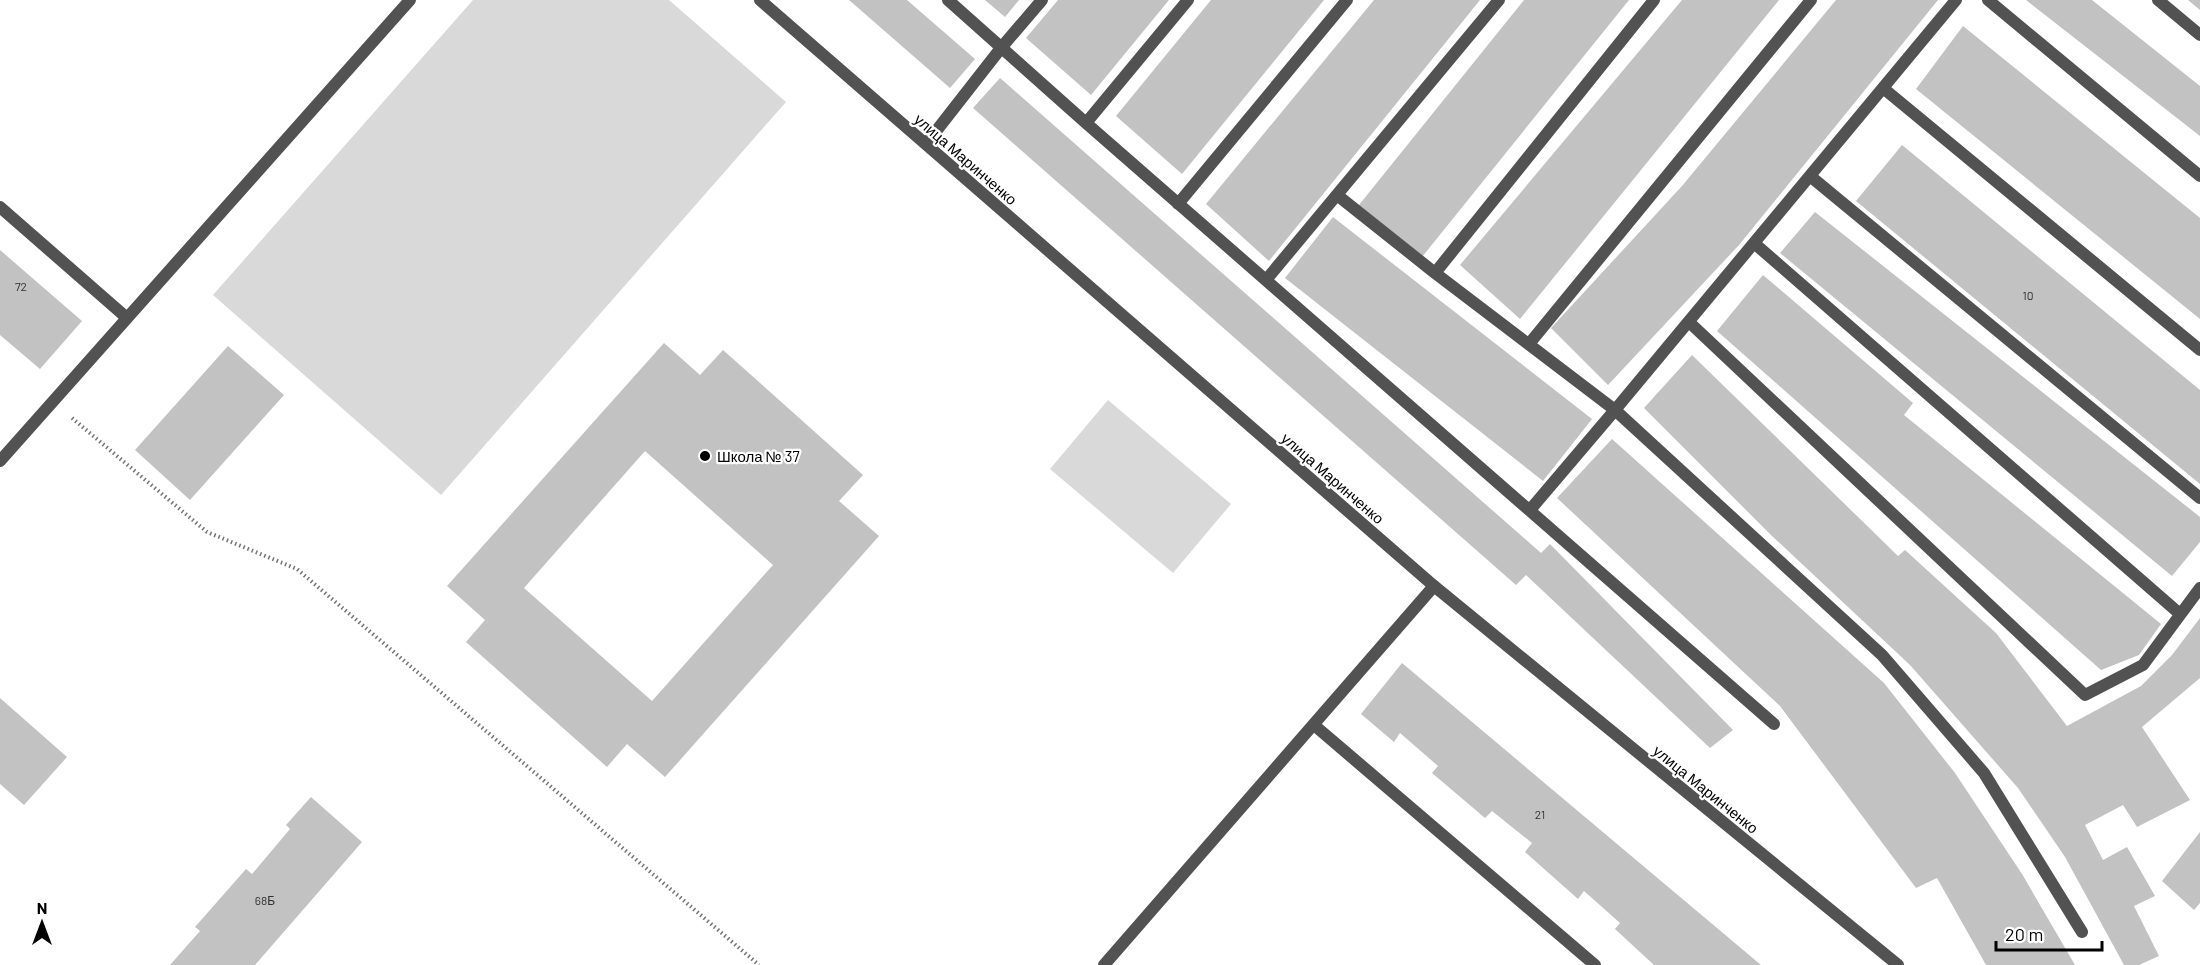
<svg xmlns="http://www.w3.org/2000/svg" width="2200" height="965" font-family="Barlow,sans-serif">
<rect width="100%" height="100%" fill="#fff"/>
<path fill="#d9d9d9" d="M473,0H669L786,102L441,495L213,295Z
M1108,400L1231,504L1173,573L1050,469Z"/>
<path fill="#c2c2c2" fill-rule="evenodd" d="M849,0H907L975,59L950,88Z
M985,0H1019L1005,17Z
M1058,0H1169L1091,95L1026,38Z
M1211,0H1324L1182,174L1116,116Z
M1374,0H1480L1269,261L1206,204Z
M1524,0H1629L1422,257L1359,205Z
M1682,0H1779L1520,319L1460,265Z
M1836,0H1938L1739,245L1608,385L1551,328L1682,186Z
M2026,0H2092L2200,86V136Z
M2188,0H2200V10Z
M1963,26L2200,218V319L1916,89Z
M1000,78L1541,553L1550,544L1733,730L1710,748L1526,575L1516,585L973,108Z
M1902,145L2200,390V484L1856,201Z
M1815,212L2200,517V542L2172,576L1780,253Z
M1333,217L1592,419L1543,481L1285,278Z
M0,250L82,321L40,369L0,335Z
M1763,275L1913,403L1904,415L2161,624L2139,655L2101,670L1717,331Z
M664,343L700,375L723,350L863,475L839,501L879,536L665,777L627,744L607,767L466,642L485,620L447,586ZM645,451L773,565L652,701L524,588Z
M228,346L284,395L190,500L135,450Z
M1692,355L1898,556L1905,550L1996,633L2067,726L2141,686L2172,655L2200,618V678L2142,727L2190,800L2137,827L2123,805L2085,825L2103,860L2127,847L2155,896L2134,906L2159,956L2139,965H2124L2065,857L2018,788L1910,665L1772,536L1644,408Z
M1612,439L1884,683L1955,773L2022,874L2075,965H1986L1937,878L1916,888L1780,706L1557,498Z
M1402,663L1761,965H1654L1615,929L1620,923L1584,891L1578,899L1525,852L1532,843L1492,811L1485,818L1432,773L1438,766L1400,733L1394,742L1361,714Z
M0,698L67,757L24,805L0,784Z
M311,797L362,842L255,965H170L200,931L195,927L246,869L252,874L290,829L286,825Z
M2200,832V903L2194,910L2162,881Z"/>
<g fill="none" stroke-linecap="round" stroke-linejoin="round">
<path stroke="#747474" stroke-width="4" stroke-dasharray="1.5 3" stroke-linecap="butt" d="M72,418L207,532L297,569L759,965"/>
<path stroke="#525252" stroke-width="12" d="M948,0L1086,123L1188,0
M1956,0L1615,410L1882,655L1984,773L2082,932
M1988,0L2200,176
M2158,0L2200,35
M1883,88L2200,350
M1086,123L1774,724
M926,144L1001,48L1042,0
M1810,176L2200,498
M1337,195L1435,273
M1178,204L1347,0
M0,207L127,318
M1754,243L2180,614
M1266,280L1499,0
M1689,322L2085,695L2143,665L2200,588
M1529,344L1811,0
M0,461L410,0
M1530,510L1615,410L1435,273L1654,0
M1314,725L1595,965
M1104,965L1434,586"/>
<path stroke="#525252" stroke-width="12" d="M760,0L1434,586L1898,965"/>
</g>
<circle fill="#000" stroke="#fff" stroke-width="2" cx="705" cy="456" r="6"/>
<g text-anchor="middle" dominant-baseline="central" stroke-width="4.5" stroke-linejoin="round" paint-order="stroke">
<g font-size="12" fill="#303030">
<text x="21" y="286">72</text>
<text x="2028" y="295">10</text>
<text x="1540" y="814">21</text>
<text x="265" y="900">68Б</text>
</g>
<g font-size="15" fill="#000" stroke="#fff">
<text transform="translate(966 159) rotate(41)">улица Маринченко</text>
<text transform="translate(1333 478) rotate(41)">улица Маринченко</text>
<text transform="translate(1706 789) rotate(39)">улица Маринченко</text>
</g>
<g font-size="15" fill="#000" stroke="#fff" text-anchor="start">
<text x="717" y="456">Школа № 37</text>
</g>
</g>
<g transform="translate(42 923)" stroke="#ffffff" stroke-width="4.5" paint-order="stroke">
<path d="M0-4.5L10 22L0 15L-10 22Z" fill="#000000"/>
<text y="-9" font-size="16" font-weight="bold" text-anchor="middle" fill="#000000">N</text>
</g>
<path d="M1996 941v9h106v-9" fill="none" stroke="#000000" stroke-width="3"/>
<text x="2005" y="941" font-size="18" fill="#000000" stroke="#ffffff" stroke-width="4.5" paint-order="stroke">20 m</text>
</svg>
